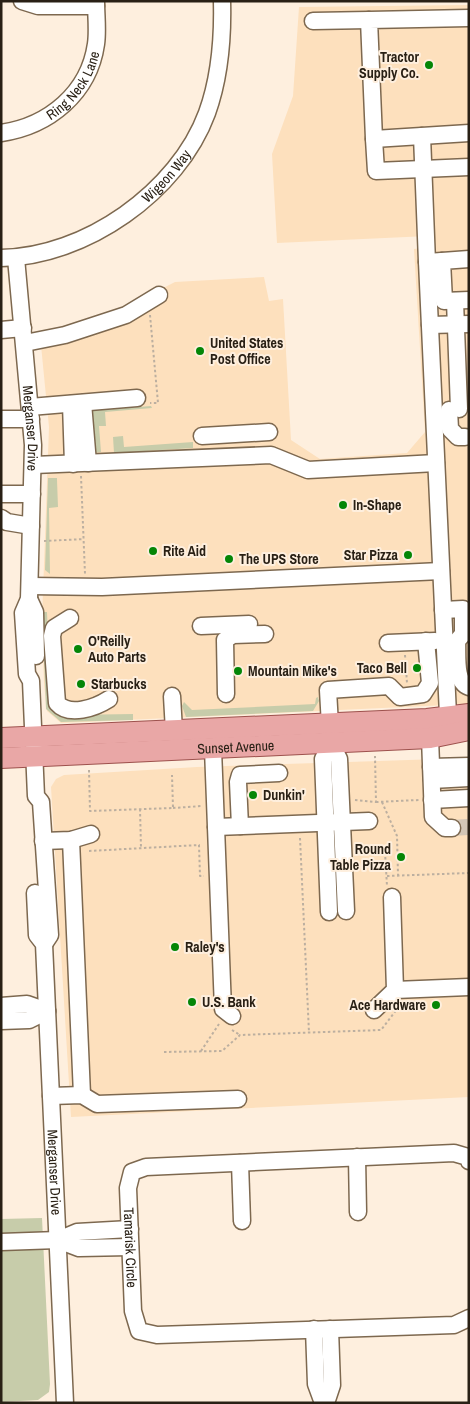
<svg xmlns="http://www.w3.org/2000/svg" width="470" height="1404" font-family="'Archivo Narrow',sans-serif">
<rect width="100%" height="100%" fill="#feefde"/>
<path fill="#fde0bd" d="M469,5V704L61,723L47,711L44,684L42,619L49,427L40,335L108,316L175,282L264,277L269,301L283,299L291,440L320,459L407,453L425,432L414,249L428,247V236L277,243L272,154L293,96L299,7Z
M469,758V1097L71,1117L51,787L56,779L64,775L197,767Z"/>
<path fill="#c7ccaa" d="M151,406L152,408L105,412L106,426H99L101,452L92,453L89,411Z
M123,436L124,447L193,442V448L114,453L113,437Z
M48,478H57V480L58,507L49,508L50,574L45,570Z
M42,612H47L51,702L69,715L133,714V720L61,722L46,709Z
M318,697L319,701L313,711L186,717L182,706L184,702L192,710L315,704L316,698Z
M42,1218L50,1384L49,1392L38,1400L1,1402V1219Z"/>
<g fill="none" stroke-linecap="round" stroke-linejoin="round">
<path stroke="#d3c6b6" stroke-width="16" stroke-dasharray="16 8" stroke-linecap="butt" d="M452,828L469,827"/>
<g stroke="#7d684f" stroke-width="19">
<g id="minor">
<path d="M22,1L38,6H96"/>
<path d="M313,21L369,20"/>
<path id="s1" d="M1,133C49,126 89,93 96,44C98,31 96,15 96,1"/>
<path d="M469,133L374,139L376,171L469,167"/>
<path d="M422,136L427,262"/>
<path d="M374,139L369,20L469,18"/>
<path id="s2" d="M1,258C85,257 178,192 207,113C220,77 223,39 222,1"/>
<path id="s3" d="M16,258L33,445L29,599L23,613L27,674L31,681L36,796L41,802L50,935L44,944"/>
<path d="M469,259L442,261L444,301L469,300"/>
<path d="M442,261L427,262L448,715"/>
<path d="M455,301L459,409"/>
<path d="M430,325L469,324"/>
<path d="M1,330L23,328"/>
<path d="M25,343L65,335L126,315L159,295"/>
<path d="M83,403L88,463"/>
<path d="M71,404L73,464"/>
<path d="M30,407L137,398"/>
<path d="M449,410L450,429L458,437H465"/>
<path d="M1,419H31"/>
<path d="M202,436L269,432"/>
<path d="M34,465L271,455L308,470L436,463"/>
<path d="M1,494H32"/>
<path d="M1,518L7,522L31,526"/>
<path d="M30,586L102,587L441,571"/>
<path d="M29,599L35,612L36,656"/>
<path d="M443,610L463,609V634L457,641C458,655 454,682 469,687"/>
<path d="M70,618L54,628L52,636L57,703C69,717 95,708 109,699"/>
<path d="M201,626L249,624"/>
<path d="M388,643L435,641"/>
<path d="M226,694L225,640L233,635L265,634"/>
<path d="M172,696L174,731"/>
<path d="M430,738L433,817L445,828H452"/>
<path d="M213,749L223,1009L232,1016"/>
<path d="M431,767L469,766"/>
<path d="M432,780L469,778"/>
<path d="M432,800L469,798"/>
<path d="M240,826L238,782L240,775L279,773"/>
<path d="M216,827L369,821"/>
<path d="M71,840L82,1095"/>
<path d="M43,841L71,840L91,834"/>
<path id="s4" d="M35,893L37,935L44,944L65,1403"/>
<path d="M346,911L339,759L331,743L328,690L389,686L400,697L423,694L430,683L426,641"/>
<path d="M329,912L323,759L331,743"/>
<path d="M395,990L469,987"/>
<path d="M1,1006L27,1004L47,1011"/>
<path d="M374,1010L395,990L392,897"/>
<path d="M1,1021L29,1020L47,1011"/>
<path d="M51,1096L82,1095L97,1104L238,1099"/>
<path d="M357,1157L358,1212"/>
<path id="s5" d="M469,1161L468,1157L454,1153L146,1167L132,1172L128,1188L133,1311L139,1331L157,1335L454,1325L469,1318"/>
<path d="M240,1163L242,1221"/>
<path d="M58,1240L79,1248L130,1247"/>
<path d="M1,1242L58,1240L77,1232L130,1229"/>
<path d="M314,1329L316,1384L323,1403"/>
<path d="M326,1403L332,1385L330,1329"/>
</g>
</g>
<g stroke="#9d514d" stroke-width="22">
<g id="major">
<path d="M1,738L427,719L469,714"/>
<path id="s6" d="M1,758L430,738L469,730"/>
</g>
</g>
<path stroke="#bcafa0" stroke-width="2" stroke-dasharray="2.5 2.5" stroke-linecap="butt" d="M150,315L158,403H150
M81,476L85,574
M44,541L84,539
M405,655L407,683
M89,770L90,811L173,808L172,775
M355,800L376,802L375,756
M376,802L419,800
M382,802L397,836L398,875
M173,808L202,806
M140,809L141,848
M300,838L309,1033
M89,851L199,845L200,876H204
M385,852L387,886
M387,876L469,873
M232,1030L240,1035
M201,1051L219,1024
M164,1052L222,1051L240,1035L381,1030L401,1004"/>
<use href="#minor" stroke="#fff" stroke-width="16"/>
<use href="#major" stroke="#e9a7a6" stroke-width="20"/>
</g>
<g fill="#048607" stroke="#feefde" stroke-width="2">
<circle cx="429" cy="65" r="5"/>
<circle cx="200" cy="351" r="5"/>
<circle cx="343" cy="505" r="5"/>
<circle cx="153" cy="551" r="5"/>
<circle cx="408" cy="555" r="5"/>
<circle cx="229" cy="559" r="5"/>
<circle cx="78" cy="649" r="5"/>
<circle cx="417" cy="668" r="5"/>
<circle cx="238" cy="671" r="5"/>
<circle cx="81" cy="684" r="5"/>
<circle cx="253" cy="795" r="5"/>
<circle cx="401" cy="857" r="5"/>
<circle cx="175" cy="947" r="5"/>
<circle cx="192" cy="1002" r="5"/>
<circle cx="436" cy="1005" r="5"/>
</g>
<g text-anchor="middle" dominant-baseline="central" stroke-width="4" stroke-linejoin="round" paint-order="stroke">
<g font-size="14" font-weight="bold" fill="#292015" stroke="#feefde" text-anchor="start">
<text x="419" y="57" text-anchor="end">Tractor<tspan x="419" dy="16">Supply Co.</tspan></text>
<text x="210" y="343">United States<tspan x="210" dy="16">Post Office</tspan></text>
<text x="353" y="505">In-Shape</text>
<text x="163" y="551">Rite Aid</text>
<text x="398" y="555" text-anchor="end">Star Pizza</text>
<text x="239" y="559">The UPS Store</text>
<text x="88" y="641">O'Reilly<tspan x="88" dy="16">Auto Parts</tspan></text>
<text x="407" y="668" text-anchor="end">Taco Bell</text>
<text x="248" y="671">Mountain Mike's</text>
<text x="91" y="684">Starbucks</text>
<text x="263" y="795">Dunkin'</text>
<text x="391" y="849" text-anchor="end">Round<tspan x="391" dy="16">Table Pizza</tspan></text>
<text x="185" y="947">Raley's</text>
<text x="202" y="1002">U.S. Bank</text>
<text x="426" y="1005" text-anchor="end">Ace Hardware</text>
</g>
<g font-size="14" fill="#292015" stroke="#feefde">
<text stroke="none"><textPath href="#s1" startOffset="91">Ring Neck Lane</textPath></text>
<text stroke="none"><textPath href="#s2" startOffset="190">Wigeon Way</textPath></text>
<text stroke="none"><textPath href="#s3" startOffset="171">Merganser Drive</textPath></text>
<text stroke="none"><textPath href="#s6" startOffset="235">Sunset Avenue</textPath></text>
<text stroke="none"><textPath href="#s4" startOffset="282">Merganser Drive</textPath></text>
<text stroke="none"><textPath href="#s5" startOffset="418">Tamarisk Circle</textPath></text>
</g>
</g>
<rect width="470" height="1404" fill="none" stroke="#292015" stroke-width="5"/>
</svg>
